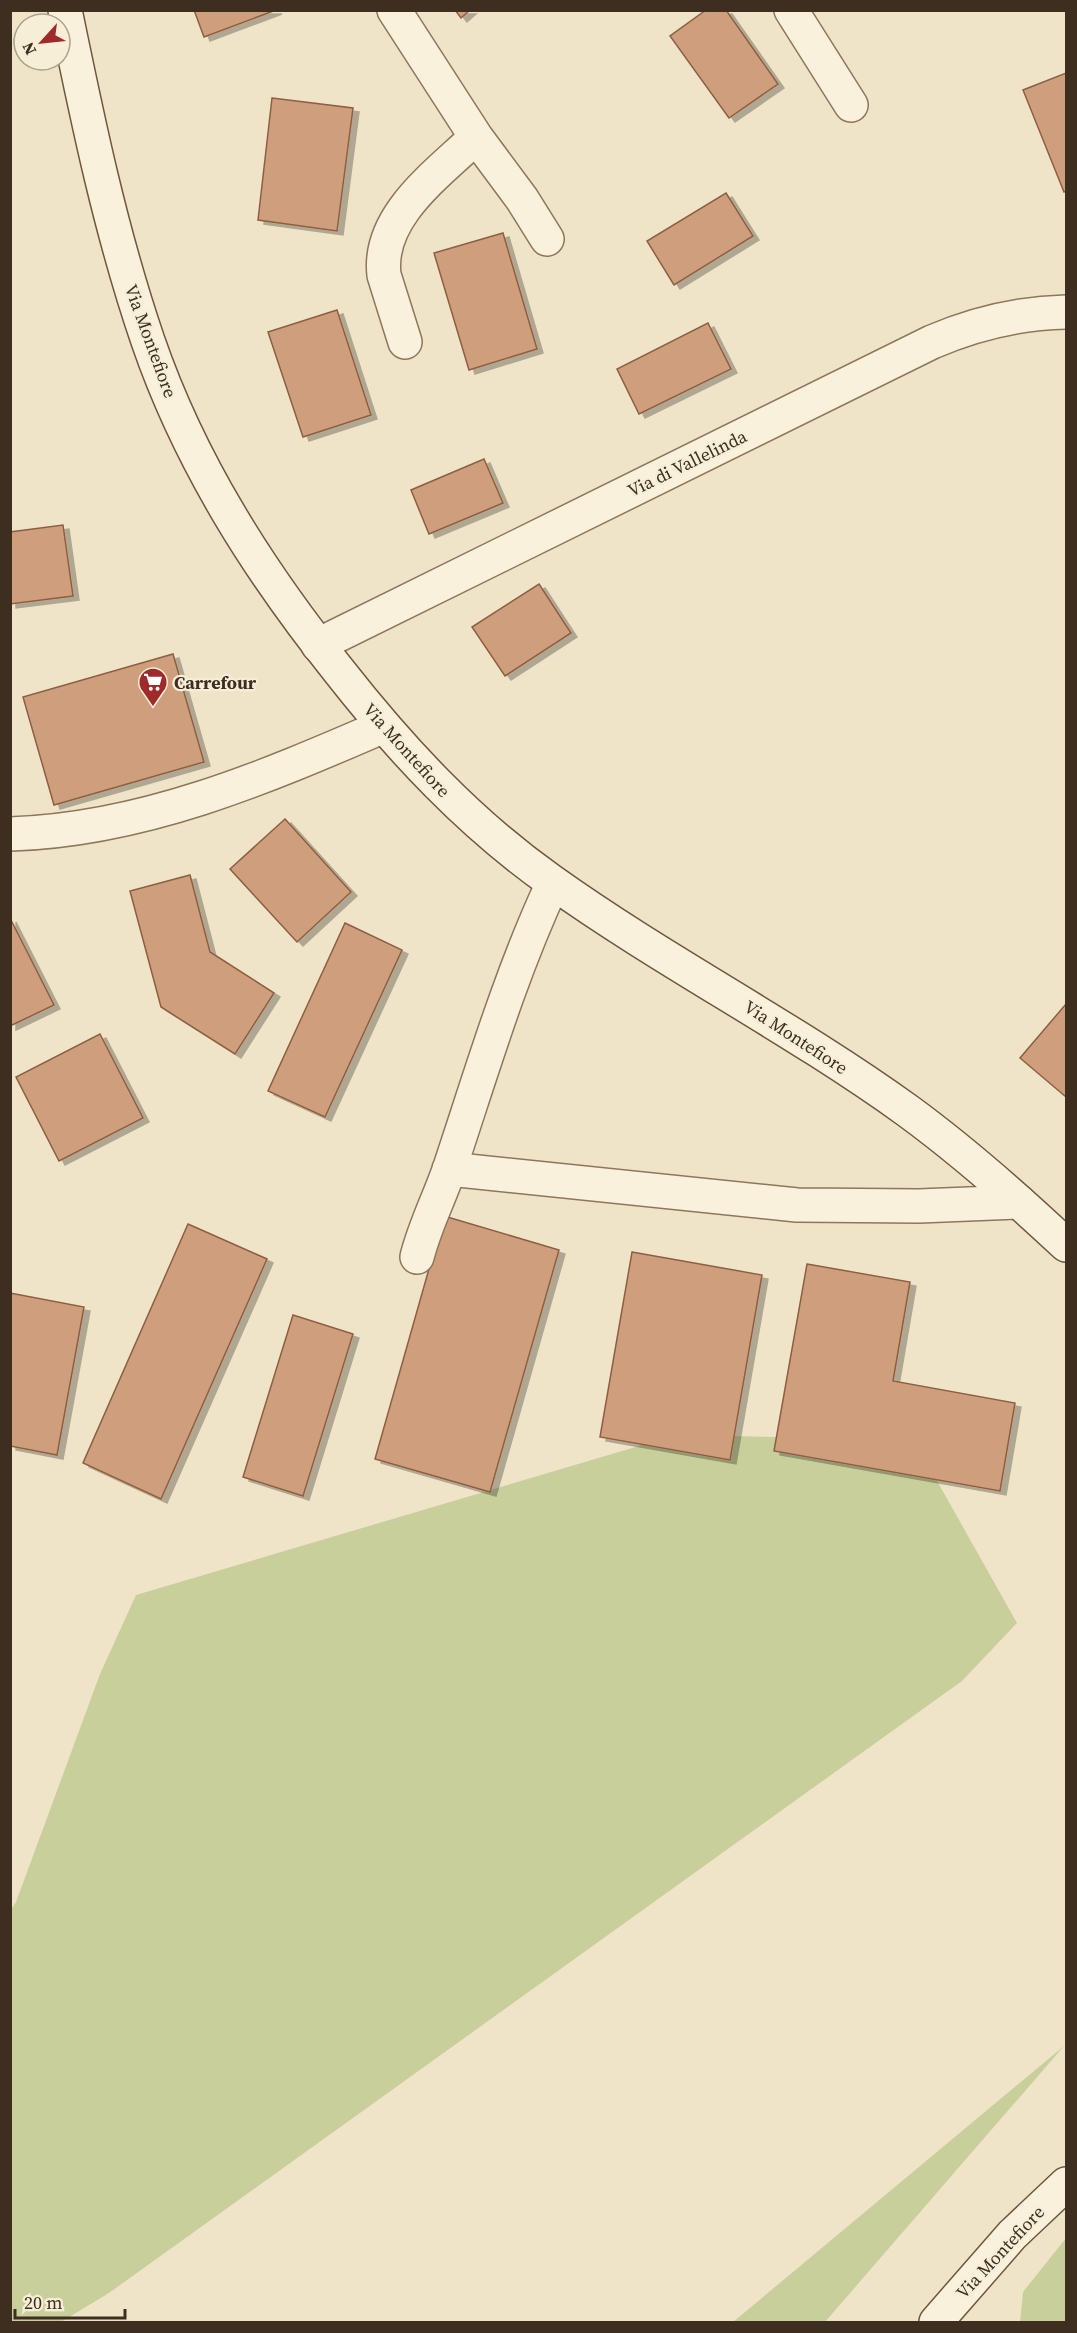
<svg xmlns="http://www.w3.org/2000/svg" width="1077" height="2333" font-family="'Source Serif 4',serif">
<defs>
<filter id="shadow"><feDropShadow dx="6" dy="4" stdDeviation="0" flood-color="#0004"/></filter>
</defs>
<rect width="100%" height="100%" fill="#f0e4c8"/>
<path fill="#c9cf9b" d="M676,1435L777,1437L936,1479L1017,1623L962,1681L109,2293L61,2322H11L10,1911L16,1902L100,1674L136,1595Z
M1064,2046L825,2322H733Z
M1066,2238V2322H1020L1023,2292Z"/>
<path fill="#cf9f7d" stroke="#8d5f41" stroke-width="1.5" filter="url(#shadow)" d="M194,10H276L204,37Z
M455,10H470L461,18Z
M706,10H726L778,84L729,118L670,36Z
M1066,73V191L1064,192L1023,90Z
M272,98L353,108L337,231L258,220Z
M726,193L753,236L674,285L647,241Z
M503,233L537,349L469,370L434,253Z
M337,310L371,415L303,437L268,332Z
M708,323L731,369L639,414L617,369Z
M484,459L503,503L429,534L411,490Z
M63,525L73,596L10,604V532Z
M539,584L571,633L505,676L472,627Z
M173,654L204,762L54,805L23,697Z
M285,819L351,892L297,942L230,869Z
M190,875L210,952L274,993L235,1054L161,1007L130,891Z
M10,918L54,1005L10,1026Z
M345,923L402,950L325,1117L268,1091Z
M1066,1004V1097L1020,1058Z
M100,1034L143,1118L59,1161L16,1077Z
M444,1216L559,1250L490,1492L375,1459Z
M188,1224L267,1259L161,1499L83,1463Z
M632,1252L762,1275L730,1460L600,1437Z
M807,1264L910,1282L893,1381L1015,1403L1000,1491L774,1451Z
M10,1293L84,1307L57,1455L10,1446Z
M293,1315L353,1334L303,1496L243,1477Z"/>
<g fill="none" stroke-linecap="round" stroke-linejoin="round">
<g stroke="#8d765c" stroke-width="36">
<path id="minor" d="M394,10L476,137C438,174 377,216 384,275L405,342
M791,10L851,105
M476,137L522,199L547,239
M318,645L932,342C976,323 1019,313 1066,312
M10,834C142,830 264,778 384,726
M449,1169L797,1205L919,1206L1019,1202
M417,1257C425,1225 440,1197 450,1167C482,1071 510,975 553,883"/>
</g>
<g stroke="#6f573f" stroke-width="36">
<path id="secondary" d="M65,10C88,122 111,233 148,341C190,463 259,571 339,671C401,750 469,823 551,881C666,963 793,1028 908,1111C964,1152 1016,1198 1066,1245
M936,2322L1012,2235L1066,2184"/>
</g>
<use href="#minor" stroke="#faf1dc" stroke-width="33"/>
<use href="#secondary" stroke="#faf1dc" stroke-width="33"/>
</g>
<defs>
<g id="supermarket-pin" transform="scale(1.5)"><path d="M0 17L-7.5 6A9.5 9.5 0 1 1 7.5 6Z" fill="#9e2a2b" stroke="#f7eed8"/><path d="M-6-5.5h2.5l.6 2H6L4.5 2H-2.5L-4.4-4H-6ZM-1.5 3.2a1.3 1.3 0 1 0 .1 0ZM3 3.2a1.3 1.3 0 1 0 .1 0Z" fill="#fff"/></g>
</defs>
<g fill-rule="evenodd">
<use href="#supermarket-pin" x="153" y="682"/>
</g>
<g text-anchor="middle" dominant-baseline="central" stroke-width="4.5" stroke-linejoin="round" paint-order="stroke">
<g font-size="18" fill="#3d2e20" stroke="#f7eed8">
<text transform="translate(151 341) rotate(70)">Via Montefiore</text>
<text transform="translate(687 463) rotate(-26)">Via di Vallelinda</text>
<text transform="translate(407 750) rotate(48)">Via Montefiore</text>
<text transform="translate(796 1037) rotate(33)">Via Montefiore</text>
<text transform="translate(1000 2252) rotate(-47)">Via Montefiore</text>
</g>
<g font-size="18" font-weight="bold" fill="#3d2e20" stroke="#f7eed8" text-anchor="start">
<text x="174" y="682">Carrefour</text>
</g>
</g>
<rect width="1077" height="2333" fill="none" stroke="#3d2e20" stroke-width="24"/>
<g transform="translate(42 42) rotate(243)"><circle r="28" fill="#f7eed8" stroke="#ada18e" stroke-width="1.5"/>
<path d="M0-4.5L10 22L0 15L-10 22Z" fill="#9e2a2b"/>
<text y="-9" font-size="16" font-weight="bold" text-anchor="middle" fill="#3d2e20">N</text>
</g>
<path d="M15 2309v9h110v-9" fill="none" stroke="#3d2e20" stroke-width="3"/>
<text x="24" y="2309" font-size="18" fill="#3d2e20" stroke="#f7eed8" stroke-width="4.5" paint-order="stroke">20 m</text>
</svg>
